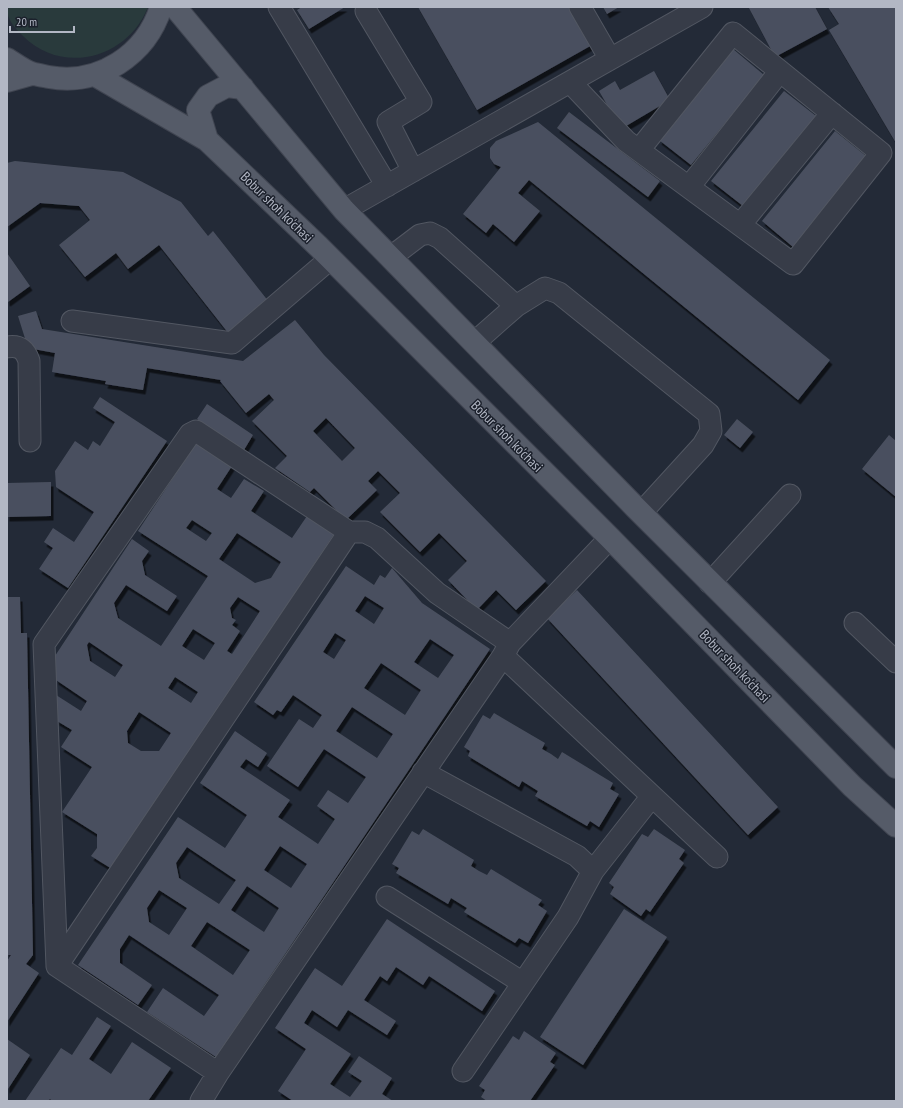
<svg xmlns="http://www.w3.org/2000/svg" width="903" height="1108" font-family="'PT Sans Narrow',sans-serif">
<defs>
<filter id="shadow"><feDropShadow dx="2.5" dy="4.5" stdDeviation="0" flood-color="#0009"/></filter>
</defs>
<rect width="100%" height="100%" fill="#232a37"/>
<path fill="#293a3c" d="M7,7H148C128,58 63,76 23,36C14,27 7,20 7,7Z"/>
<path fill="#4a505f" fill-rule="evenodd" filter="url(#shadow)" d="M302,7H345L309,29L297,10Z
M418,7H570L592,45L477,110Z
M603,7H619L607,14Z
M752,7H815L827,29L775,57L749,8Z
M828,7H896V143L829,30L839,24Z
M733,49L764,75L691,165L659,140Z
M654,71L670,100L621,129L599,91L615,81L620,90Z
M784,91L816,116L743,206L711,181Z
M569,112L660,181L648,197L557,128Z
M538,122L830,360L798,400L529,180L518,193L540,211L514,242L493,224L486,233L463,214L501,167L494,164L490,158V148L496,141Z
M835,131L866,156L793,247L762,221Z
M15,161L123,172L181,202L208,236L213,231L269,302L229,334L159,245L128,269L116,253L85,277L59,245L90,220L79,206L40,203L7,227V163Z
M7,253L30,286L8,302L7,301Z
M36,311L42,329L243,361L295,320L324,355L546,581L516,610L496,590L477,610L448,580L467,561L439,533L420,552L380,512L400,493L378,471L368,481L377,490L346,520L314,488L310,492L275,468L287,456L252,421L274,400L269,394L246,413L220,381L221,380L147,368L143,390L105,384L106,381L52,372L55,353L28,348L18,316ZM326,418L355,448L342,461L313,431Z
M100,397L167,441L68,588L39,569L53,548L44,542L53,528L74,542L94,512L56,487L55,471L75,441L88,450L93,441L100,446L115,422L93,408Z
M207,404L253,435L244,450L197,419Z
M737,419L753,432L740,448L724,435Z
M889,435L896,441V497L862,469Z
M196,443L232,466L217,489L231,498L244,479L264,491L251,511L292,538L307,516L334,534L112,869L91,856L97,848V834L62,812L92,767L61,747L72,730L57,721L56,695L81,711L87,701L56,680L55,656L132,539L149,551L142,561L145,575L177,596L167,611L126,585L114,603L118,618L161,646L208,576L138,531ZM192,520L212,533L206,541L186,528ZM237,533L281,562L271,578L255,583L219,559ZM238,597L260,611L232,654L227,651L240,631L232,625L236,620L232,618L230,608ZM193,629L215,643L204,660L182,646ZM89,642L123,665L115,677L90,661L87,645ZM175,677L198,692L191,703L168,688ZM139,712L171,733L159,751H141L128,743L127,731Z
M51,482V516L7,517V483Z
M346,566L374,585L380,575L385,578L392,568L422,603L490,649L216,1057L147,1012L163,988L204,1016L219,995L129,935L120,949V963L152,985L138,1005L78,965L178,817L225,848L247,815L200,783L235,731L267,753L258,767L246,759L240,767L290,800L278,817L318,844L335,819L317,806L328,790L348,803L366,777L324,749L298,787L267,766L299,719L313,728L322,715L293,695L281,712L277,710L273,715L254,702ZM365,596L384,608L374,624L355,611ZM335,633L346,640L334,659L323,652ZM430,639L454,655L438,678L414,662ZM381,663L421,690L405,715L364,688ZM352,707L393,734L377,758L336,731ZM280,846L307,864L291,888L264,870ZM187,847L236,880L219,904L179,878L176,863ZM247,886L279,908L264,932L231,910ZM159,890L187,908L169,935L149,922L147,908ZM207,922L250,950L233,975L191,946Z
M577,590L778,807L748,835L547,618Z
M7,597H20L21,633H27L33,955L26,964L39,973L7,1022V961L11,955H7Z
M494,713L545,743L542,749L551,754L558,759L562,752L613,783L610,789L619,794L599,827L590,821L587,826L535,796L538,791L522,781L519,787L468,756L470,751L464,747L483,715L490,719Z
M423,829L474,860L471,866L479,871L487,875L491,869L542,900L538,905L547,911L528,943L519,938L515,943L464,912L467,908L451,898L448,904L396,873L399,868L392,864L412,831L419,835Z
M654,829L685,850L679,859L684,863L650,912L646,909L641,916L610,894L614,887L609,883L642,834L648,837Z
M624,909L667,937L583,1065L540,1037Z
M387,919L495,991L482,1011L429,976L423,985L396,967L387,981L380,976L364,1000L396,1021L387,1035L348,1010L337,1027L312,1010L304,1023L351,1054L330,1084L350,1097L362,1081L348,1072L359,1056L392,1078L382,1094L393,1101H293L278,1091L306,1049L275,1028L315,968L342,986Z
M97,1017L111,1026L89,1059L111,1074L132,1042L171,1068L148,1101H52L50,1099L48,1101H25L61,1048L72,1055Z
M524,1031L556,1053L550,1062L555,1065L530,1101H487L481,1097L485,1090L479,1086L513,1036L519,1040Z
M7,1039L30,1055L8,1089L7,1088Z"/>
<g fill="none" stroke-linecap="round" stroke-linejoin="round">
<g stroke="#525762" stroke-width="23">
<path id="minor" d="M279,7L387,186
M580,7L610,59
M366,11L421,102L388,122L413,171
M570,82L626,141L793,264L881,153L733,33L639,150
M689,187L780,71
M344,210L702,7
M740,225L832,113
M391,257L420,235L430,233L440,238L516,306
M72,321L232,343L330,259
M474,343L516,306L545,288L559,293L709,414L711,431L703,445L641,513
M7,347C19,345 25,349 29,361L30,441
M349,532L196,431L190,434L44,644L57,966L218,1073L503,656L510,643L610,538
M710,583L790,495
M855,623L896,662
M503,656L717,857
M423,772L577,856L593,871L568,917L463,1071
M593,871L652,796
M387,897L523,983
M57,966L349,532H365L377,538L437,593L510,643
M201,1101L218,1073"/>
</g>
<g stroke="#404551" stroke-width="24">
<path id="major" d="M175,7L344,210L636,508L896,767
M7,59C15,64 23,70 31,73C37,75 44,76 49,77C99,86 146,55 161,7
M95,75L207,140L319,247L610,538L852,786L896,826
M7,81L32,74
M207,140L198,110L208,96L227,86L243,88"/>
</g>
<use href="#minor" stroke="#373c48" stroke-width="21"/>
<use href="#major" stroke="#555b68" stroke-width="22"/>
</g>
<g text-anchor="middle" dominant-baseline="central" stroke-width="3" stroke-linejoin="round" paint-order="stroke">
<g font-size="14" fill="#b2b7c4" stroke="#1c212c">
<text transform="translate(277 207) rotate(44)">Bobur shoh ko'chasi</text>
<text transform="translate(507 436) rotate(45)">Bobur shoh ko'chasi</text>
<text transform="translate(735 666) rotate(46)">Bobur shoh ko'chasi</text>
</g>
</g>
<rect width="903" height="1108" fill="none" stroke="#b2b7c4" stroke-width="16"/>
<path d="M10 26v6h64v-6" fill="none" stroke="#b2b7c4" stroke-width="2"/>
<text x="16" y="26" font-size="12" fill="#b2b7c4" stroke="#1c212c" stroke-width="3" paint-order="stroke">20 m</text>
</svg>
